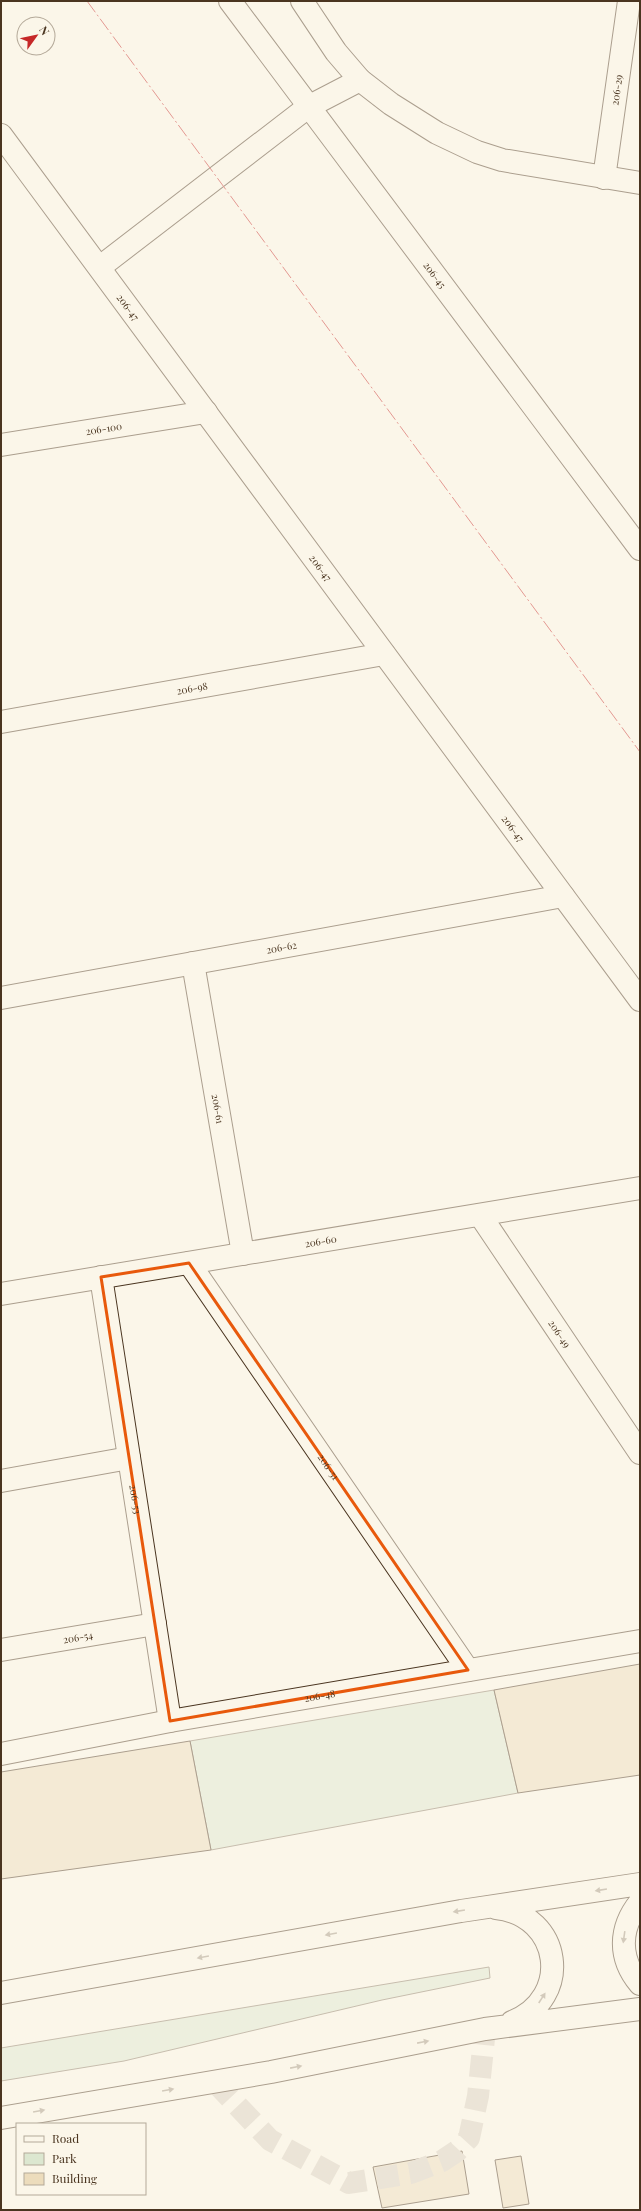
<svg xmlns="http://www.w3.org/2000/svg" width="641" height="2211" font-family="'Playfair Display',serif">
<rect width="100%" height="100%" fill="#fbf6e9"/>
<path fill="#dce7d0" stroke="#887966" d="M494,1690L518,1793L211,1850L190,1741Z
M489,1967L490,1978L382,2000L124,2061L1,2081V2048Z"/>
<path fill="#ecdcbc" stroke="#4a3520" d="M640,1664V1775L518,1793L494,1690Z
M190,1741L211,1850L1,1879V1772Z
M462,2151L469,2194L382,2208L373,2167Z
M521,2156L529,2204L503,2208L495,2160Z"/>
<g fill="none" stroke-linecap="round" stroke-linejoin="round">
<path stroke="#d8cfc1" stroke-width="22" stroke-dasharray="22 11" stroke-linecap="butt" d="M215,2082L270,2140L349,2183L411,2173L442,2161L457,2151L469,2138L478,2096L485,2029"/>
<g stroke="#4a3520" stroke-width="24">
<g id="minor">
<path id="s1" d="M230,1L640,549"/>
<path d="M302,1L336,52L360,80L391,104L437,133L477,152L502,160L640,183"/>
<path id="s2" d="M1,135L640,1000"/>
<path id="s3" d="M604,178L629,1"/>
<path d="M100,267L308,107L360,80"/>
<path id="s4" d="M1,445L206,412"/>
<path id="s5" d="M1,722L384,654"/>
<path id="s6" d="M193,963L243,1254"/>
<path id="s7" d="M1,998L563,896"/>
<path id="s8" d="M480,1215L640,1453"/>
<path id="s9" d="M189,1263L468,1670"/>
<path id="s10" d="M101,1277L170,1721"/>
<path id="s11" d="M1,1294L640,1188"/>
<path d="M1,1481L129,1458"/>
<path id="s12" d="M1,1650L155,1624"/>
<path id="s13" d="M1,1754L170,1721L640,1641"/>
</g>
</g>
<g stroke="#4a3520" stroke-width="24">
<path id="highway" d="M640,1902C619,1928 618,1958 640,1984
M496,1908C562,1915 573,1998 512,2022
M1,1993L461,1911L640,1884
M1,2118L271,2072L485,2029L640,2009"/>
</g>
<use href="#minor" stroke="#fbf6e9" stroke-width="22"/>
<use href="#highway" stroke="#fbf6e9" stroke-width="22"/>
<path stroke="#c62828" stroke-width="1" stroke-dasharray="14 3 2 3" stroke-linecap="butt" d="M87,1L640,752"/>
</g>
<defs><path id="oneway-solid" d="M-6-.8H1V-3.2L6.5 0L1 3.2V.8H-6Z"/></defs>
<g fill="#a29684">
<use href="#oneway-solid" transform="translate(601 1890) rotate(171)"/>
<use href="#oneway-solid" transform="translate(459 1911) rotate(171)"/>
<use href="#oneway-solid" transform="translate(331 1934) rotate(170)"/>
<use href="#oneway-solid" transform="translate(624 1937) rotate(98)"/>
<use href="#oneway-solid" transform="translate(203 1957) rotate(170)"/>
<use href="#oneway-solid" transform="translate(542 1998) rotate(-57)"/>
<use href="#oneway-solid" transform="translate(423 2042) rotate(-11)"/>
<use href="#oneway-solid" transform="translate(296 2067) rotate(-11)"/>
<use href="#oneway-solid" transform="translate(168 2090) rotate(-10)"/>
<use href="#oneway-solid" transform="translate(39 2111) rotate(-10)"/>
</g>
<path d="M0 0H641V2211H0ZM189,1263L468,1670L170,1721L101,1277Z" fill="#fbf6e9" fill-opacity=".55" fill-rule="evenodd"/>
<path fill="none" stroke="#e8590c" stroke-width="3" stroke-linejoin="round" d="M189,1263L468,1670L170,1721L101,1277Z"/>
<g text-anchor="middle" dominant-baseline="central" stroke-width="3" stroke-linejoin="round" paint-order="stroke">
<g font-size="10" fill="#4a3520" stroke="#fbf6e9">
<text stroke="none"><textPath href="#s3" startOffset="89">206-29</textPath></text>
<text stroke="none"><textPath href="#s1" startOffset="342">206-45</textPath></text>
<text stroke="none"><textPath href="#s2" startOffset="214">206-47</textPath></text>
<text stroke="none"><textPath href="#s4" startOffset="104">206-100</textPath></text>
<text stroke="none"><textPath href="#s2" startOffset="538">206-47</textPath></text>
<text stroke="none"><textPath href="#s5" startOffset="194">206-98</textPath></text>
<text stroke="none"><textPath href="#s2" startOffset="862">206-47</textPath></text>
<text stroke="none"><textPath href="#s7" startOffset="285">206-62</textPath></text>
<text stroke="none"><textPath href="#s6" startOffset="148">206-61</textPath></text>
<text stroke="none"><textPath href="#s11" startOffset="324">206-60</textPath></text>
<text stroke="none"><textPath href="#s8" startOffset="143">206-49</textPath></text>
<text stroke="none"><textPath href="#s9" startOffset="247">206-51</textPath></text>
<text stroke="none"><textPath href="#s10" startOffset="225">206-53</textPath></text>
<text stroke="none"><textPath href="#s12" startOffset="78">206-54</textPath></text>
<text stroke="none"><textPath href="#s13" startOffset="324">206-48</textPath></text>
</g>
</g>
<rect width="641" height="2211" fill="none" stroke="#4a3520" stroke-width="4"/>
<rect x="16" y="2123" width="130" height="72" fill="#fbf6e9" stroke="#b4a999"/>
<rect x="24" y="2136" width="20" height="6" fill="#fbf6e9" stroke="#b4a999"/>
<text x="52" y="2143" font-size="12" fill="#4a3520">Road</text>
<rect x="24" y="2153" width="20" height="12" fill="#dce7d0" stroke="#b4a999"/>
<text x="52" y="2163" font-size="12" fill="#4a3520">Park</text>
<rect x="24" y="2173" width="20" height="12" fill="#ecdcbc" stroke="#b4a999"/>
<text x="52" y="2183" font-size="12" fill="#4a3520">Building</text>
<g transform="translate(36 36) rotate(57)"><circle r="19" fill="#fbf6e9" stroke="#b4a999"/>
<path d="M0-3L7 15L0 10L-7 15Z" fill="#c62828"/>
<text y="-6" font-size="11" font-weight="bold" text-anchor="middle" fill="#4a3520">N</text>
</g>
</svg>
